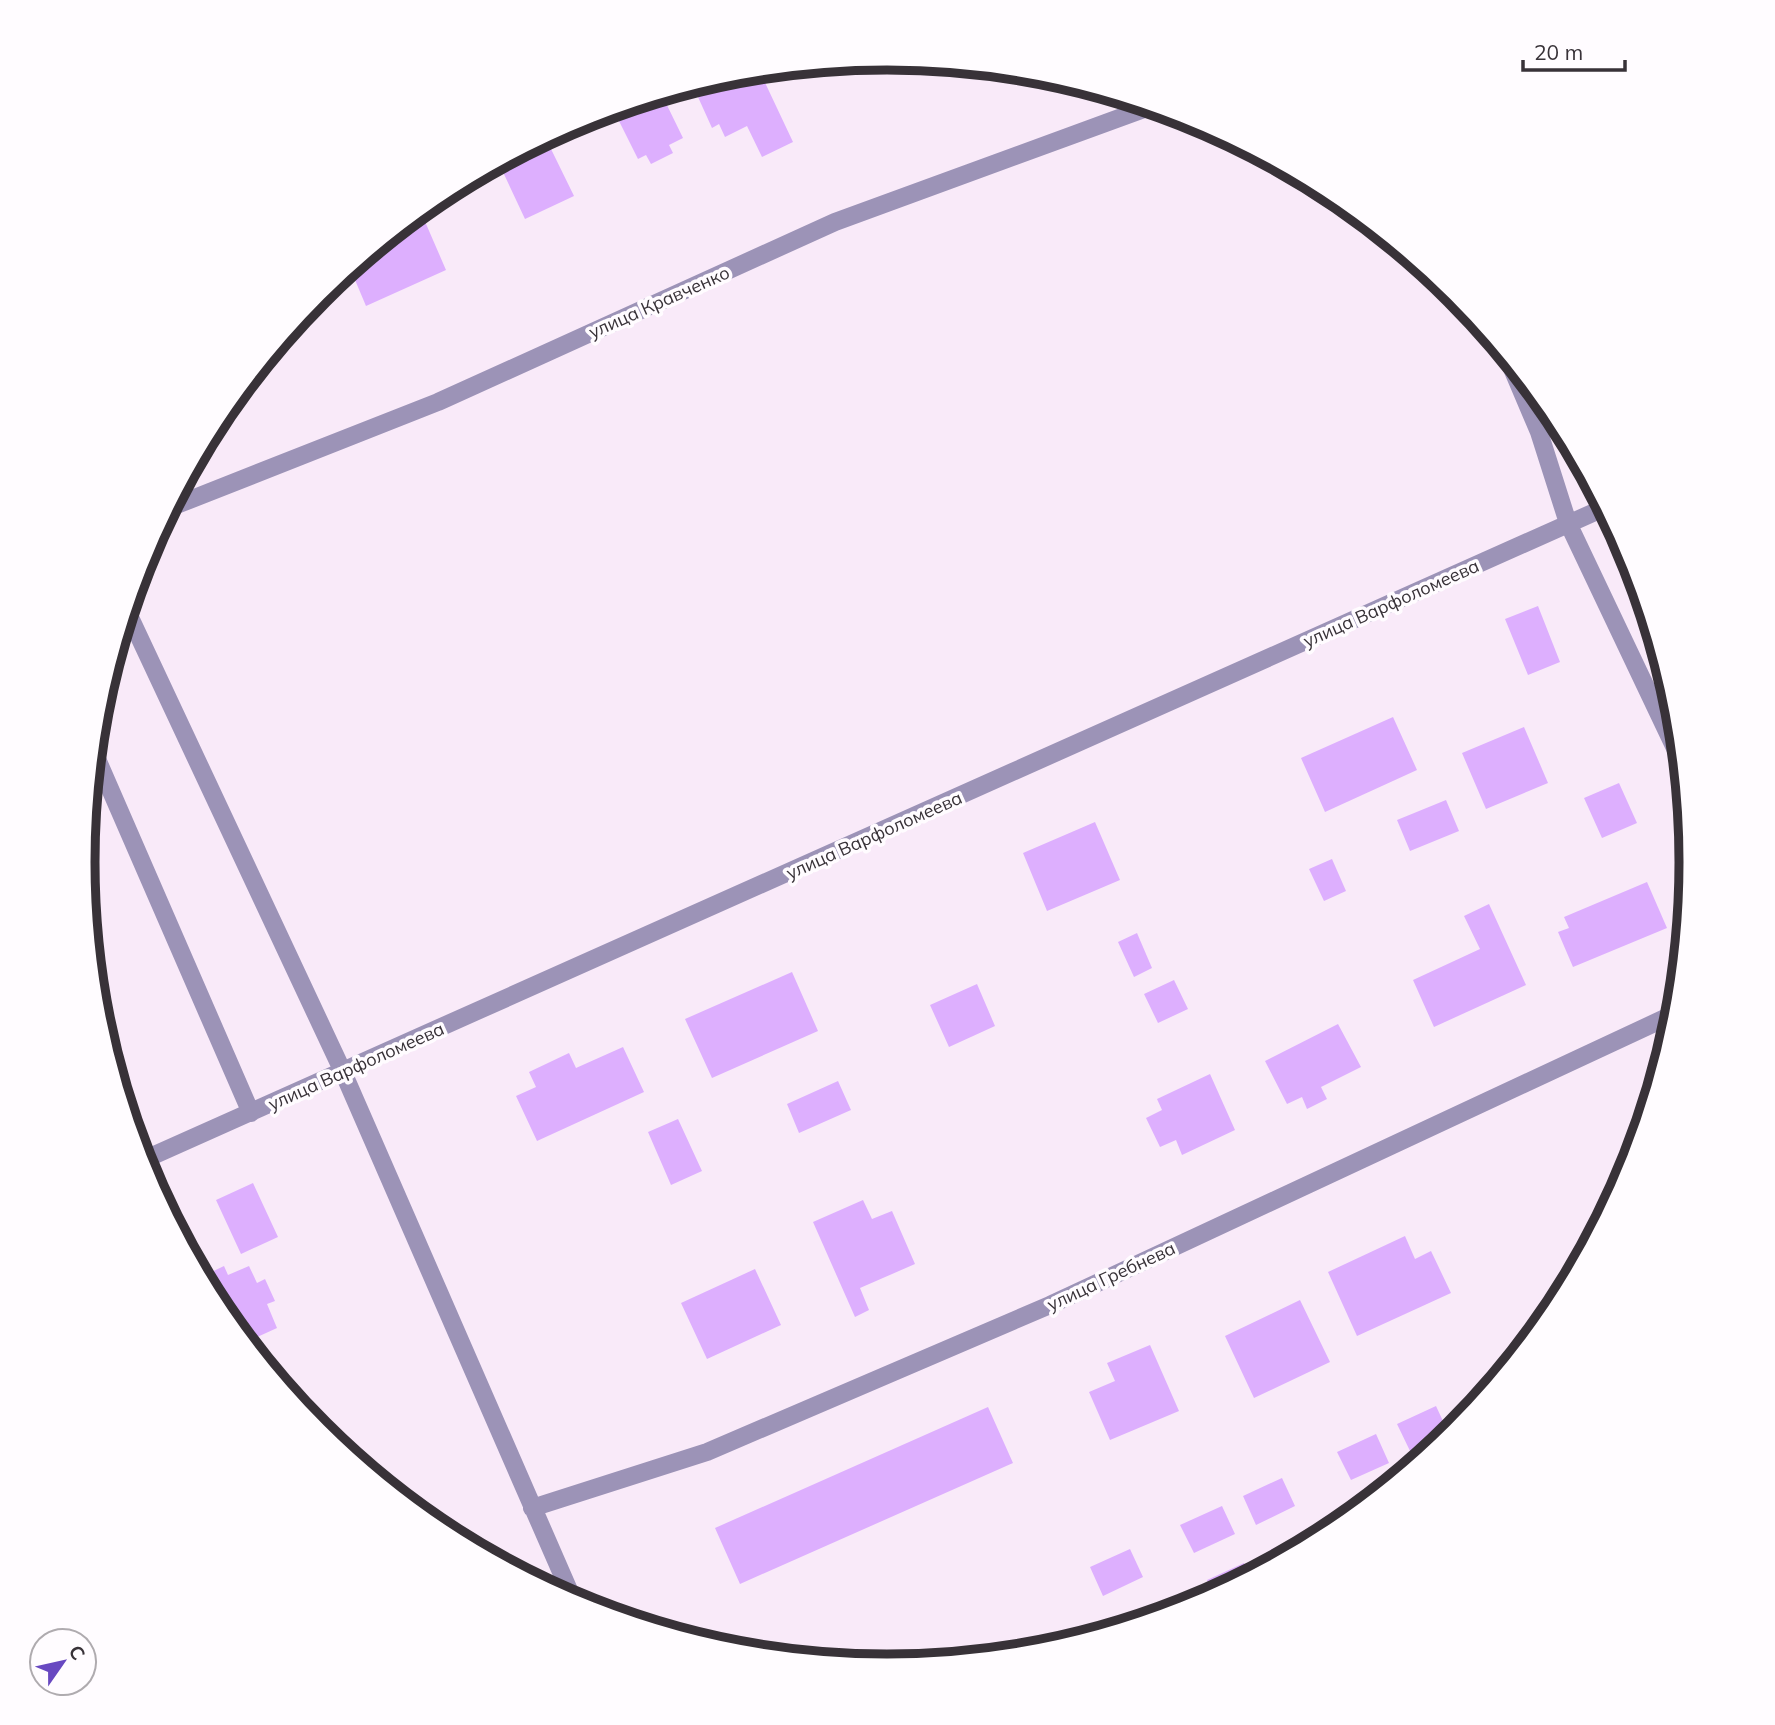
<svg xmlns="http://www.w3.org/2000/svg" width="1775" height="1725" font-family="Mulish,sans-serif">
<rect width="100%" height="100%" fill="#f9eaf9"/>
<path fill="#ddaffe" d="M759,70L793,142L762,157L747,126L725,137L719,124L712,128L698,97L705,93L699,84L704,81L731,73Z
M662,95L683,138L669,145L673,153L651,164L646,155L638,159L617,117Z
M579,119L584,132L562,142L557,131Z
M551,149L574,196L525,219L503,172Z
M420,210L446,270L366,306L350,268Z
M1538,606L1560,662L1528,675L1505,619Z
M1393,717L1417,770L1325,812L1301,758Z
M1524,727L1548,783L1486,809L1462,753Z
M1619,783L1637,823L1602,838L1584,798Z
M1446,800L1459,831L1410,851L1397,820Z
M1095,822L1120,880L1047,911L1023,853Z
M1332,859L1346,891L1324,901L1309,869Z
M1647,882L1667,928L1573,967L1558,932L1569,928L1564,917Z
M1489,904L1526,985L1434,1027L1413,980L1480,949L1464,916Z
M1137,933L1152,968L1134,977L1118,942Z
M792,972L818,1031L712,1078L685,1019Z
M1174,980L1188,1009L1158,1023L1144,994Z
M977,984L995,1026L949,1047L930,1005Z
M98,1016L117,1047L108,1052L98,1019Z
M1338,1024L1361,1067L1321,1087L1327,1099L1307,1109L1302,1097L1287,1104L1265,1061Z
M623,1047L644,1092L537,1141L516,1096L536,1087L529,1072L569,1053L576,1068Z
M1210,1074L1235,1130L1182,1155L1176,1140L1160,1147L1146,1118L1162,1110L1157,1099Z
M838,1081L851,1110L799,1133L787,1104Z
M678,1119L702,1171L671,1185L648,1132Z
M253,1183L278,1237L241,1254L216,1200Z
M863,1200L872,1219L892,1211L915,1264L860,1288L869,1310L855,1317L813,1222Z
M1405,1236L1415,1259L1431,1251L1451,1293L1357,1336L1328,1272Z
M224,1266L228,1275L249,1266L257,1283L265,1279L275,1301L267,1304L277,1328L255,1338L258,1344L250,1348L218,1309L201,1277Z
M755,1269L781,1325L707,1359L681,1303Z
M1300,1300L1330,1362L1254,1398L1225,1336Z
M1150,1345L1179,1411L1110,1440L1089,1392L1115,1381L1107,1363Z
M1503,1375L1488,1394L1483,1400L1477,1387Z
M1436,1406L1449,1434L1411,1453L1397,1424Z
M988,1407L1013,1463L740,1584L715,1528Z
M315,1410L322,1427L331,1423L340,1445L337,1447L318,1431L304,1414Z
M1376,1434L1389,1463L1351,1480L1337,1452Z
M380,1466L392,1492L368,1472Z
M1282,1478L1295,1506L1256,1525L1243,1496Z
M1222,1506L1235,1534L1194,1553L1180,1525Z
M1309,1532L1314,1543L1276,1563L1270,1550Z
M1130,1549L1143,1577L1103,1596L1090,1567Z
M1244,1563L1250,1577L1214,1596L1207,1580Z
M1156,1604L1161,1616L1119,1629L1116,1622Z"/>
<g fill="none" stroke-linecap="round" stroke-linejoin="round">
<path stroke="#9c93b7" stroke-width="18" d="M1505,352L1539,432L1568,523L1683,765
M169,508L438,402L835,222L1152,106
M127,611L343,1072L575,1604
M94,752L251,1113
M141,1161L1606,507
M532,1508L707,1452L1050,1305L1678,1012"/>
</g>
<g text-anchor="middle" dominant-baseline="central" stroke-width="7" stroke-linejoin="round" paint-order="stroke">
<g font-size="18" fill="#383238" stroke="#fffcff">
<text transform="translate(659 302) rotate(-24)">улица Кравченко</text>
<text transform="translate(1391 603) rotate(-24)">улица Варфоломеева</text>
<text transform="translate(874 835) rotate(-24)">улица Варфоломеева</text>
<text transform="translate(356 1066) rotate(-24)">улица Варфоломеева</text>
<text transform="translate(1111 1276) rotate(-25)">улица Гребнева</text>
</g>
</g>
<path d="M0 0H1775V1725H0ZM95 862a792 792 0 1 1 1584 0a792 792 0 1 1-1584 0Z" fill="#fffcff" fill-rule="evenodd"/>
<path fill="none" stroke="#383238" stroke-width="9" d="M95 862a792 792 0 1 1 1584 0a792 792 0 1 1-1584 0Z"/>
<g transform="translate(63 1662) rotate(56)"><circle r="33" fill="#fffcff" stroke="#afabaf" stroke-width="2"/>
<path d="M0-5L12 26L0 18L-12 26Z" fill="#6848c1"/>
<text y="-10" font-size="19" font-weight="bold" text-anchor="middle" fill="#383238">С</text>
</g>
<path d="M1523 60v10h102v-10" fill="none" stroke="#383238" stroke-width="3.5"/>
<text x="1534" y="60" font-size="21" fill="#383238" stroke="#fffcff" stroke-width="5" paint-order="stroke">20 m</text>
</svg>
